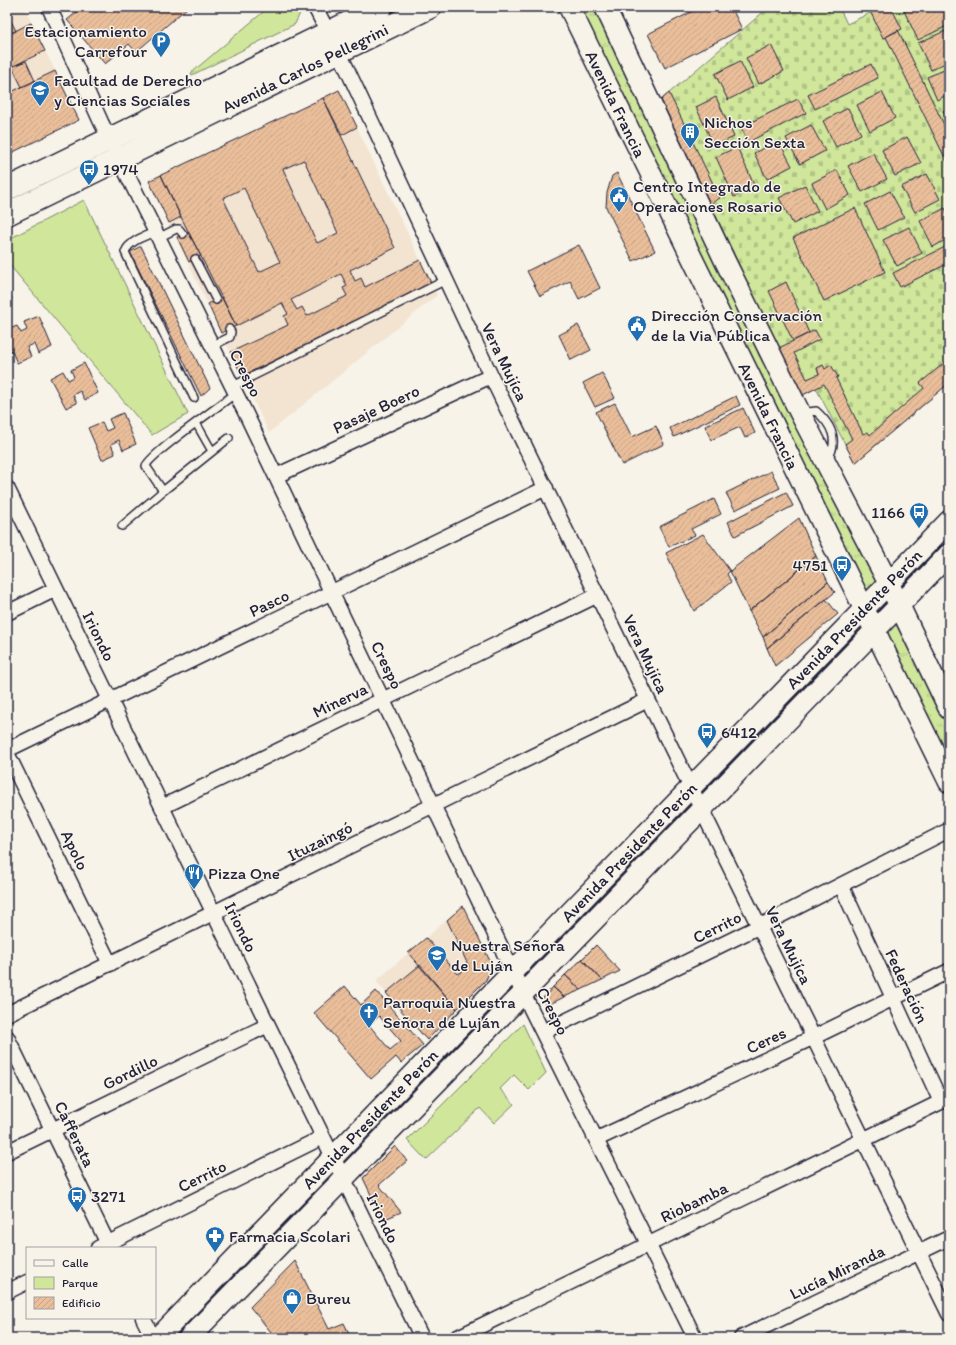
<svg xmlns="http://www.w3.org/2000/svg" width="956" height="1345" font-family="Itim,sans-serif">
<defs>
<pattern id="grass-tufts" width="24" height="20" patternUnits="userSpaceOnUse"><rect width="24" height="20" fill="#cfe69b"/><path d="M3 7l-1-3M5 7V3M7 7l1-3M15 17l-1-3M17 17v-4M19 17l1-3" fill="none" stroke="#b1c586"/></pattern>
<pattern id="cemetery-stones" width="16" height="16" patternUnits="userSpaceOnUse"><rect width="16" height="16" fill="#cfe69b"/><path d="M2 7V4a2 2 0 0 1 4 0v3zM10 15v-3a2 2 0 0 1 4 0v3z" fill="#b1c586"/></pattern>
<pattern id="building-hatch" width="6" height="6" patternUnits="userSpaceOnUse"><rect width="6" height="6" fill="#eabe9a"/><path d="M-1 1l2-2M0 6l6-6M5 7l2-2" fill="none" stroke="#c8a386"/></pattern>
</defs>
<rect width="100%" height="100%" fill="#f7f3e8"/>
<filter id="ink" filterUnits="userSpaceOnUse"><feTurbulence type="fractalNoise" baseFrequency=".025" numOctaves="2"/><feDisplacementMap in="SourceGraphic" scale="8" xChannelSelector="R" yChannelSelector="G"/><feConvolveMatrix kernelMatrix="1 2 1 2 8 2 1 2 1" color-interpolation-filters="sRGB"/></filter>
<g filter="url(#ink)">
<path fill="#f3e3d1" d="M7,7H24L79,120L7,155Z
M339,90L437,295L269,433L149,181Z
M463,906L492,965L486,980L427,1040L376,981Z"/>
<path fill="url(#grass-tufts)" stroke="#78846b" d="M569,7H605L949,709V782Z"/>
<path fill="url(#cemetery-stones)" stroke="#78846b" d="M769,7H839L847,24L870,13L868,7H949V383L855,463L816,388L801,396L661,100Z"/>
<path fill="#cfe69b" stroke="#78846b" d="M269,7H297L300,13L295,24L192,75L191,73Z
M84,200L188,414L152,435L7,262V240Z
M523,1024L546,1073L529,1090L514,1075L500,1089L514,1104L494,1123L480,1108L426,1160L407,1140Z"/>
<path fill="url(#building-hatch)" stroke="#22223b" fill-rule="evenodd" d="M73,7H188L136,52L129,44L105,64L67,20L77,12Z
M701,7H731L742,29L665,68L648,34Z
M868,7H891L902,29L883,38Z
M912,7H949V25L918,40L904,11Z
M7,13L16,31L7,35Z
M31,23L45,51L7,69V35Z
M898,30L949,135V166L886,37Z
M945,31L949,37V61L931,70L918,43Z
M771,45L784,71L759,84L746,58Z
M26,61L35,81L22,87L12,67Z
M740,61L753,87L728,100L715,74Z
M871,64L878,78L815,109L808,95Z
M949,68V94L937,100L927,77Z
M55,71L79,120L7,155V94Z
M339,90L357,127L342,135L323,98Z
M882,92L895,118L870,131L857,105Z
M669,93L720,198L710,204L661,100Z
M716,97L734,137L714,146L696,107Z
M323,98L395,248L350,270L355,281L361,278L365,287L420,260L432,285L242,376L231,352L288,325L284,316L288,314L282,303L236,326L181,217L161,175ZM304,160L338,233L317,243L283,169ZM244,188L280,262L259,272L223,198ZM341,274L347,286L343,288L347,296L307,316L302,307L297,310L291,300Z
M798,99L806,113L748,142L741,127Z
M949,106V119L943,111Z
M848,108L861,134L836,147L823,121Z
M811,125L825,151L800,164L786,138Z
M907,137L921,163L895,176L882,150Z
M779,141L792,166L767,179L754,153Z
M737,147L755,187L734,197L716,157Z
M873,153L887,179L862,192L848,166Z
M837,170L850,195L825,209L812,183Z
M617,173L655,251L633,261L606,207L607,193L612,176Z
M927,174L940,199L915,212L901,187Z
M161,175L181,217L169,223L149,181Z
M805,185L818,211L793,224L779,198Z
M890,191L904,217L878,230L865,204Z
M855,208L885,272L824,301L793,238Z
M945,208L949,217V238L933,247L920,221Z
M909,227L922,253L897,266L883,240Z
M188,232L201,256L189,262L177,237Z
M579,245L600,288L579,299L570,281L540,296L527,271Z
M949,245V263L900,287L893,273Z
M141,246L210,388L201,396L130,252Z
M786,282L809,333L793,341L769,291Z
M7,287L12,299L7,301Z
M222,297L236,326L221,333L208,304Z
M39,316L52,347L38,354L34,344L27,347L31,357L17,363L7,340V330L17,326L21,333L27,330L24,322Z
M578,325L591,350L571,360L559,335Z
M815,330L820,339L794,353L807,379L819,374L817,368L823,365L825,369L831,365L838,377L836,378L863,434L868,432L870,435L924,388L920,383L949,359V383L855,463L845,444L852,439L824,384L801,396L779,348Z
M84,363L98,393L85,400L80,391L73,395L77,403L66,408L50,378L63,371L68,380L74,377L71,370Z
M602,373L615,398L595,407L583,383Z
M736,396L740,405L674,437L670,428Z
M615,403L632,437L656,426L664,444L622,465L596,412Z
M743,408L755,433L745,438L740,427L711,440L705,426Z
M123,413L136,444L123,450L119,440L111,444L115,454L102,460L88,428L102,422L106,431L113,428L109,419Z
M771,471L780,488L735,510L726,493Z
M786,492L793,506L735,536L728,522Z
M714,499L721,514L691,529L695,535L669,547L659,527Z
M799,518L816,556L749,611L730,571Z
M703,534L730,571L727,574L731,582L694,611L666,553Z
M816,556L828,582L763,637L749,611Z
M828,582L835,592L767,648L763,637Z
M826,599L838,614L775,666L767,648Z
M463,906L492,965L486,980L457,1009L408,953L426,938L458,974L469,967L447,920Z
M596,945L620,971L602,980L582,959Z
M582,959L602,980L581,990L565,975Z
M420,965L457,1009L427,1040L386,993Z
M565,975L581,990L564,997L553,987Z
M345,986L361,1005L376,991L423,1045L401,1063L396,1057L371,1079L314,1013ZM379,1016L401,1041L390,1050L369,1025Z
M553,987L564,997L546,1006L543,998Z
M395,1146L407,1161L379,1185L401,1212L383,1220L363,1178Z
M295,1261L329,1329L344,1323L351,1338H276L250,1307Z"/>
<g fill="none" stroke-linecap="round" stroke-linejoin="round">
<g stroke="#22223b" stroke-width="10">
<path id="lane" d="M155,232C145,236 129,241 125,252L194,398
M158,238L176,229H179L183,234
M195,259L216,300
M212,346L230,337L231,332L229,329
M233,386L446,280
M802,413L816,411C832,425 839,440 828,459
M196,423L212,451
M229,438L163,491L146,466C149,455 222,404 236,393
M122,526L163,491"/>
</g>
<g stroke="#22223b" stroke-width="17">
<path id="street" d="M49,7L101,122L246,414L523,993L695,1338
M315,7L347,69L491,376L648,700L949,1314
M276,476L491,376
M7,488L268,1025L422,1338
M7,613L56,589
M7,750L546,488
M7,753L110,964
M162,807L598,595
M841,885L941,1102
M7,1014L648,700
M543,1032L760,926L949,830
M7,1037L110,1248
M597,1139L814,1037L949,971
M7,1152L268,1025
M98,1248L323,1137
M7,1292L27,1282
M143,1318L153,1338
M456,1338L949,1098
M741,1338L949,1238"/>
</g>
<g stroke="#22223b" stroke-width="23">
<path id="secondary" d="M569,7L949,782
M605,7L725,261L800,413L889,584L949,709
M158,1338L949,521
M189,1338L949,554"/>
</g>
<g stroke="#22223b" stroke-width="25">
<path id="primary" d="M7,189L381,7
M7,214L430,7"/>
</g>
<use href="#lane" stroke="#f7f3e8" stroke-width="7"/>
<use href="#street" stroke="#f7f3e8" stroke-width="14"/>
<use href="#secondary" stroke="#f7f3e8" stroke-width="20"/>
<use href="#primary" stroke="#f7f3e8" stroke-width="22"/>
</g>
</g>
<defs>
<g id="parking-pin" transform="scale(1)"><path d="M0 17L-7.5 6A9.5 9.5 0 1 1 7.5 6Z" fill="#1f6fb2" stroke="#f7f3e8"/><path d="M-3.5-5.5H1a3.5 3.5 0 0 1 0 7H-1V5.5H-3.5ZM-1-3.4V-.6H.8a1.4 1.4 0 0 0 0-2.8Z" fill="#fff"/></g>
<g id="university-pin" transform="scale(1)"><path d="M0 17L-7.5 6A9.5 9.5 0 1 1 7.5 6Z" fill="#1f6fb2" stroke="#f7f3e8"/><path d="M0-5L7-2L0 1L-7-2ZM-4 1L0 2.5L4 1V4Q0 6-4 4Z" fill="#fff"/></g>
<g id="building-pin" transform="scale(1)"><path d="M0 17L-7.5 6A9.5 9.5 0 1 1 7.5 6Z" fill="#1f6fb2" stroke="#f7f3e8"/><path d="M-4-6H4V6H1V3H-1V6H-4ZM-2.5-4.3h1.7v1.8h-1.7ZM.8-4.3h1.7v1.8H.8ZM-2.5-1h1.7V.8h-1.7ZM.8-1h1.7V.8H.8Z" fill="#fff"/></g>
<g id="bus-pin" transform="scale(1)"><path d="M0 17L-7.5 6A9.5 9.5 0 1 1 7.5 6Z" fill="#1f6fb2" stroke="#f7f3e8"/><path d="M-5-6H5V4H4V6H2V4H-2V6H-4V4H-5ZM-3.5-4V0h7V-4ZM-3.5 1.2v1.5H-2V1.2ZM2 1.2v1.5H3.5V1.2Z" fill="#fff"/></g>
<g id="civic-pin" transform="scale(1)"><path d="M0 17L-7.5 6A9.5 9.5 0 1 1 7.5 6Z" fill="#1f6fb2" stroke="#f7f3e8"/><path d="M-.6-6.5H3V-4.5H.6V-3L4-1V1h2V6H-6V1h2V-1L-.6-3ZM-1.2 2.5V6h2.4V2.5Z" fill="#fff"/></g>
<g id="restaurant-pin" transform="scale(1)"><path d="M0 17L-7.5 6A9.5 9.5 0 1 1 7.5 6Z" fill="#1f6fb2" stroke="#f7f3e8"/><path d="M-5-6h1v4h1v-4h1v4h1v-4h1v5L-1.5 .5V6h-2V.5L-5-1ZM5-6V6H3V1.5H1.5Q1.5-4 5-6Z" fill="#fff"/></g>
<g id="school-pin" transform="scale(1)"><path d="M0 17L-7.5 6A9.5 9.5 0 1 1 7.5 6Z" fill="#1f6fb2" stroke="#f7f3e8"/><path d="M0-5L7-2L0 1L-7-2ZM-4 1L0 2.5L4 1V4Q0 6-4 4Z" fill="#fff"/></g>
<g id="church-pin" transform="scale(1)"><path d="M0 17L-7.5 6A9.5 9.5 0 1 1 7.5 6Z" fill="#1f6fb2" stroke="#f7f3e8"/><path d="M-1.2-6h2.4v3.5h3.3v2.4h-3.3V6h-2.4V-.1h-3.3v-2.4h3.3Z" fill="#fff"/></g>
<g id="pharmacy-pin" transform="scale(1)"><path d="M0 17L-7.5 6A9.5 9.5 0 1 1 7.5 6Z" fill="#1f6fb2" stroke="#f7f3e8"/><path d="M-2-6h4v4h4v4h-4v4h-4v-4h-4v-4h4Z" fill="#fff"/></g>
<g id="shop-pin" transform="scale(1)"><path d="M0 17L-7.5 6A9.5 9.5 0 1 1 7.5 6Z" fill="#1f6fb2" stroke="#f7f3e8"/><path d="M-5-2.5h2.3a2.7 3.5 0 0 1 5.4 0H5L5.5 6h-11ZM-1.5-2.5h3a1.5 2.3 0 0 0-3 0Z" fill="#fff"/></g>
</defs>
<g fill-rule="evenodd">
<use href="#parking-pin" x="161" y="41"/>
<use href="#university-pin" x="40" y="90"/>
<use href="#building-pin" x="690" y="132"/>
<use href="#bus-pin" x="89" y="169"/>
<use href="#civic-pin" x="619" y="196"/>
<use href="#civic-pin" x="637" y="325"/>
<use href="#bus-pin" x="919" y="512"/>
<use href="#bus-pin" x="842" y="565"/>
<use href="#bus-pin" x="707" y="732"/>
<use href="#restaurant-pin" x="194" y="873"/>
<use href="#school-pin" x="437" y="955"/>
<use href="#church-pin" x="369" y="1012"/>
<use href="#bus-pin" x="77" y="1196"/>
<use href="#pharmacy-pin" x="215" y="1236"/>
<use href="#shop-pin" x="292" y="1298"/>
</g>
<g text-anchor="middle" dominant-baseline="central" stroke-width="3" stroke-linejoin="round" paint-order="stroke">
<g font-size="17" fill="#22223b" stroke="#f7f3e8" text-anchor="start">
<text x="147" y="31" text-anchor="end">Estacionamiento<tspan x="147" dy="20">Carrefour</tspan></text>
<text x="54" y="80">Facultad de Derecho<tspan x="54" dy="20">y Ciencias Sociales</tspan></text>
<text x="704" y="122">Nichos<tspan x="704" dy="20">Sección Sexta</tspan></text>
<text x="103" y="169">1974</text>
<text x="633" y="186">Centro Integrado de<tspan x="633" dy="20">Operaciones Rosario</tspan></text>
<text x="651" y="315">Dirección Conservación<tspan x="651" dy="20">de la Via Pública</tspan></text>
<text x="905" y="512" text-anchor="end">1166</text>
<text x="828" y="565" text-anchor="end">4751</text>
<text x="721" y="732">6412</text>
<text x="208" y="873">Pizza One</text>
<text x="451" y="945">Nuestra Señora<tspan x="451" dy="20">de Luján</tspan></text>
<text x="383" y="1002">Parroquia Nuestra<tspan x="383" dy="20">Señora de Luján</tspan></text>
<text x="91" y="1196">3271</text>
<text x="229" y="1236">Farmacia Scolari</text>
<text x="306" y="1298">Bureu</text>
</g>
<g font-size="17" fill="#22223b" stroke="#f7f3e8">
<text transform="translate(305 68) rotate(-26)">Avenida Carlos Pellegrini</text>
<text transform="translate(616 104) rotate(64)">Avenida Francia</text>
<text transform="translate(505 362) rotate(64)">Vera Mujíca</text>
<text transform="translate(246 373) rotate(63)">Crespo</text>
<text transform="translate(376 409) rotate(-25)">Pasaje Boero</text>
<text transform="translate(769 416) rotate(64)">Avenida Francia</text>
<text transform="translate(269 603) rotate(-26)">Pasco</text>
<text transform="translate(854 619) rotate(-46)">Avenida Presidente Perón</text>
<text transform="translate(99 636) rotate(64)">Iriondo</text>
<text transform="translate(646 654) rotate(65)">Vera Mujíca</text>
<text transform="translate(387 665) rotate(64)">Crespo</text>
<text transform="translate(340 700) rotate(-26)">Minerva</text>
<text transform="translate(320 841) rotate(-26)">Ituzaingó</text>
<text transform="translate(75 850) rotate(64)">Apolo</text>
<text transform="translate(629 852) rotate(-46)">Avenida Presidente Perón</text>
<text transform="translate(241 927) rotate(64)">Iriondo</text>
<text transform="translate(717 927) rotate(-26)">Cerrito</text>
<text transform="translate(789 945) rotate(64)">Vera Mujíca</text>
<text transform="translate(907 986) rotate(65)">Federación</text>
<text transform="translate(553 1011) rotate(63)">Crespo</text>
<text transform="translate(766 1040) rotate(-25)">Ceres</text>
<text transform="translate(130 1072) rotate(-26)">Gordillo</text>
<text transform="translate(370 1119) rotate(-46)">Avenida Presidente Perón</text>
<text transform="translate(75 1134) rotate(64)">Cafferata</text>
<text transform="translate(202 1176) rotate(-26)">Cerrito</text>
<text transform="translate(694 1202) rotate(-26)">Riobamba</text>
<text transform="translate(383 1218) rotate(64)">Iriondo</text>
<text transform="translate(837 1272) rotate(-26)">Lucía Miranda</text>
</g>
</g>
<rect width="956" height="1345" fill="none" stroke="#f7f3e8" stroke-width="24"/>
<rect x="12" y="12" width="932" height="1321" fill="none" stroke="#22223b" stroke-width="1.5" filter="url(#ink)"/>
<rect x="26" y="1247" width="130" height="72" fill="#f7f3e8" stroke="#a29fa3"/>
<rect x="34" y="1260" width="20" height="6" fill="#f7f3e8" stroke="#a29fa3"/>
<text x="62" y="1267" font-size="12" fill="#22223b">Calle</text>
<rect x="34" y="1277" width="20" height="12" fill="#cfe69b" stroke="#a29fa3"/>
<text x="62" y="1287" font-size="12" fill="#22223b">Parque</text>
<rect x="34" y="1297" width="20" height="12" fill="url(#building-hatch)" stroke="#a29fa3"/>
<text x="62" y="1307" font-size="12" fill="#22223b">Edificio</text>
</svg>
